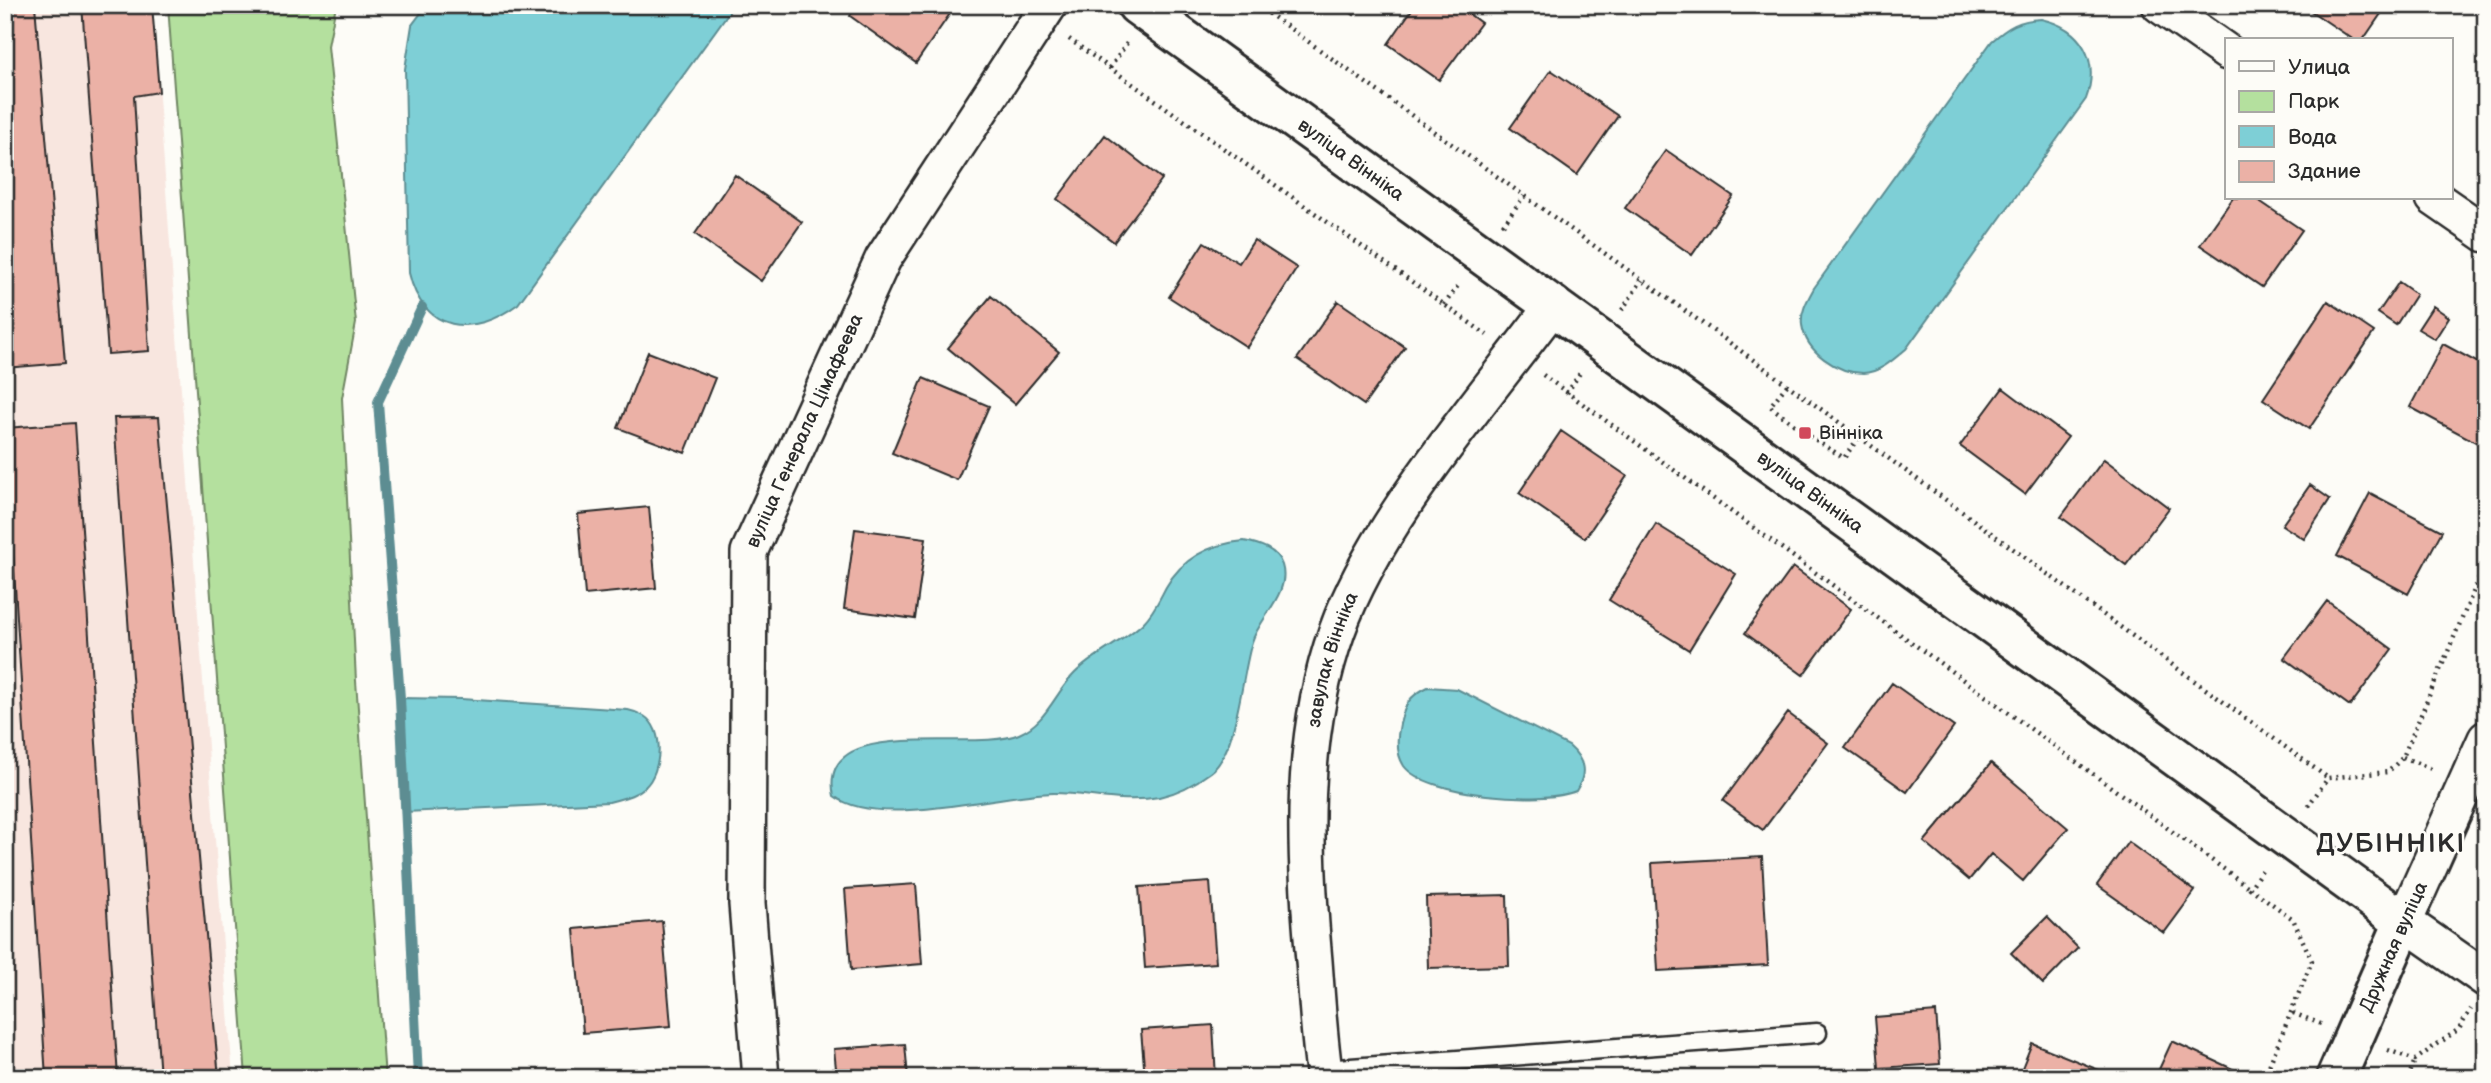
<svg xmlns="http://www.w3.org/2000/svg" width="2491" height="1083" font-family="'Balsamiq Sans',sans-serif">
<rect width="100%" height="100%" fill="#fdfcf7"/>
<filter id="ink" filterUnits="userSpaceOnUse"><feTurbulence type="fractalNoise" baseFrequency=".0143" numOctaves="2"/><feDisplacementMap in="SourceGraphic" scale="14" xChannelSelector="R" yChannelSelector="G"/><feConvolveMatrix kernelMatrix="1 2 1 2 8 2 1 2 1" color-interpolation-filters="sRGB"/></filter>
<g filter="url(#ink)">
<path fill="#f8e6df" d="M5,5H152L233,1078H5Z"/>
<path fill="#b4e09e" stroke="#708664" stroke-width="2" d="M168,5H336L328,46L356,323L342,398L356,681L385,1078H246Z"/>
<path fill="#7ecfd6" stroke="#5d8d92" stroke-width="2" d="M427,5H734L518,304C473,338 423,333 409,273L405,69L412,25Z
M2041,19C2082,28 2100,60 2086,99L1906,349C1894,359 1880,373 1863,373C1837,373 1806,352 1802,325C1800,312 1808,299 1814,288L1992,41C2008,27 2019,20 2041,19Z
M1244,541C1259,544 1277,549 1282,565C1291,593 1259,618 1252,642C1242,673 1237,753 1211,772C1195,784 1178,793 1159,797C1123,804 1089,793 1053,793C997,794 879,830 834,796C815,712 974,754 1019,734C1047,722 1054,694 1075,673C1095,653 1123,642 1143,623C1154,612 1159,600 1166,587C1183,557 1210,544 1244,541Z
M1428,687L1457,689L1569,746C1585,760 1587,774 1576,791C1544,805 1426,796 1404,766C1396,754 1397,737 1400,724C1405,704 1409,696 1428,687Z
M400,698L461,699L628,710C633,711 639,713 644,716C665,729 662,771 645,787C635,796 623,798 609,802L406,812Z"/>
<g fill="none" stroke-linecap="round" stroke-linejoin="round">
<path stroke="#5d8d92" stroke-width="10" d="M418,1078L400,698L378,402L422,307"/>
</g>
<path fill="#ebb1a6" stroke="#2b2b2b" stroke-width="2" d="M5,5H35L65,363L5,368Z
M82,5H152L159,92L134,96L149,351L108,354Z
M857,5H956L916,63L850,16Z
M1340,5H1361L1354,15Z
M1415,5H1457L1481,23L1439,80L1388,44Z
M2302,5H2387L2363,40H2354Z
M1551,70L1618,116L1577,175L1510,128Z
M1105,135L1162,179L1114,242L1057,199Z
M1666,150L1733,196L1692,255L1625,208Z
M735,175L802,222L761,281L695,234Z
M2233,198H2255L2302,230L2262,287L2200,245Z
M1254,240L1297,268L1247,347L1169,297L1204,242L1239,263Z
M2399,282L2416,294L2396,325L2378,313Z
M991,296L1059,352L1015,404L948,348Z
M1338,301L1405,347L1364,405L1297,359Z
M2328,301L2374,332L2309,429L2263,399Z
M2433,306L2449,317L2435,339L2418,329Z
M2443,344L2486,367V437L2481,445L2410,407Z
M648,352L715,378L685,453L618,428Z
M923,378L989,406L957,480L892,453Z
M2003,388L2068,437L2025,494L1960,446Z
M159,417L219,1078H160L114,418Z
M75,423L118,1078H46L5,428Z
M1561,431L1627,476L1585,538L1519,493Z
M2104,459L2169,508L2126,565L2061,517Z
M2310,485L2330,499L2304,539L2282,525Z
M2370,493L2442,531L2408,594L2337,556Z
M649,507L656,588L585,595L578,514Z
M1656,524L1736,574L1689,650L1609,600Z
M855,529L926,538L915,619L844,609Z
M1793,567L1851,609L1803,675L1745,633Z
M2327,601L2392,649L2350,706L2284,658Z
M1892,683L1954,727L1907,792L1845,748Z
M1788,713L1828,743L1763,830L1723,801Z
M1991,763L2068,828L2023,881L1991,854L1969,880L1924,842Z
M2128,842L2195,891L2164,933L2097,885Z
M1762,857L1768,965L1658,971L1652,863Z
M1210,882L1216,963L1145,968L1139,887Z
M916,884L922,964L851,970L845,889Z
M1507,895L1509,966L1428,968L1426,897Z
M2047,917L2078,948L2043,984L2011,953Z
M662,921L671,1026L583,1033L574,929Z
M1936,1012L1940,1064L1879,1068L1875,1017Z
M1213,1025L1216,1078H1145L1141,1030Z
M5,1028L9,1078H5Z
M2172,1041L2237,1071L2233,1078H2155Z
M2032,1043L2099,1070L2096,1078H2018Z
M905,1044L908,1078H837L834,1049Z"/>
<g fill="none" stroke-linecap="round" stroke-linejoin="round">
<g stroke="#2b2b2b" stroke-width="23">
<path id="lane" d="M1324,1070L1817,1033"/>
</g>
<g stroke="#2b2b2b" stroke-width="40">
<g id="street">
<path d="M2160,5L2227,52"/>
<path d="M2434,198L2486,234"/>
<path d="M2486,739L2404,922L2486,979"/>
<path id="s1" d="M761,1078L747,904L749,552L883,259L1049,5"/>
<path id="s2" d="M1325,1078C1319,1039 1317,1000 1314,961C1304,850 1299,738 1337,631C1377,519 1483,400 1554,304"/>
</g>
</g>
<g stroke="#2b2b2b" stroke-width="44">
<g id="secondary">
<path id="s3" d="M1137,5L2404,922L2336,1078"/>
</g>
</g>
<path stroke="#2b2b2b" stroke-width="4.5" stroke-dasharray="2 5" stroke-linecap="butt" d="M1257,5L1719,335L2328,778
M1069,39L1487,335
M1110,68L1127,43
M1503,225L1524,196
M1444,305L1460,283
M1622,310L1642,280
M1543,375L2250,888
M1787,385L1770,406L1805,433L1844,458L1859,437
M1567,393L1580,373
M2403,757L2434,770
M2308,806L2328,778L2388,772L2403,757L2486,562
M2293,1013L2321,1024
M2388,1050L2415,1060L2459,1029L2471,1009
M2264,1078L2312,961L2293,919L2250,888L2264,867
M2408,1078L2415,1060"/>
<use href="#lane" stroke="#fdfcf7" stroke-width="18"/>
<use href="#street" stroke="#fdfcf7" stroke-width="35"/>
<use href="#secondary" stroke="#fdfcf7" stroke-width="38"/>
</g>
</g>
<rect fill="#d1495b" stroke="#fdfcf7" stroke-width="2.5" x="1798" y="426" width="14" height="14" rx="3.5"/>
<g text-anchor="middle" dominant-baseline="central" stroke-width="5" stroke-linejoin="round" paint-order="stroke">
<g font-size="19" fill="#2b2b2b" stroke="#fdfcf7">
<text stroke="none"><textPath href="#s3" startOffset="264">вуліца Вінніка</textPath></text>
<text stroke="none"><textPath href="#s1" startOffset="660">вуліца Генерала Цімафеева</textPath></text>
<text stroke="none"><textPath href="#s3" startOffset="831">вуліца Вінніка</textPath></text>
<text stroke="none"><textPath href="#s2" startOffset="422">завулак Вінніка</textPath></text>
<text transform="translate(2394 947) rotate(-66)">Дружная вуліца</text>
</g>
<g font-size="19" fill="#2b2b2b" stroke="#fdfcf7" text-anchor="start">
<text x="1819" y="433">Вінніка</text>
</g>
<g font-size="26" font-weight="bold" letter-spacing="2" fill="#2b2b2b" stroke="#fdfcf7">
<text x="2391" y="844">ДУБІННІКІ</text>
</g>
</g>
<rect width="2491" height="1083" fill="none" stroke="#fdfcf7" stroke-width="28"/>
<rect x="14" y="14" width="2463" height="1055" fill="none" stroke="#2b2b2b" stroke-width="2.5" filter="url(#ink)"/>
<rect x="2225" y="38" width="228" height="161" fill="#fdfcf7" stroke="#a9a8a5" stroke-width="2"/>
<rect x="2239" y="61" width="35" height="10" fill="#fdfcf7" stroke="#a9a8a5" stroke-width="2"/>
<text x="2288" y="74" font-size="21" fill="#2b2b2b">Улица</text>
<rect x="2239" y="91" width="35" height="21" fill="#b4e09e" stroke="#a9a8a5" stroke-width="2"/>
<text x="2288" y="108" font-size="21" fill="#2b2b2b">Парк</text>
<rect x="2239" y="126" width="35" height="21" fill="#7ecfd6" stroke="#a9a8a5" stroke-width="2"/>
<text x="2288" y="144" font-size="21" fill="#2b2b2b">Вода</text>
<rect x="2239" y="161" width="35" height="21" fill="#ebb1a6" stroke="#a9a8a5" stroke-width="2"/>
<text x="2288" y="178" font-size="21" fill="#2b2b2b">Здание</text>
</svg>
